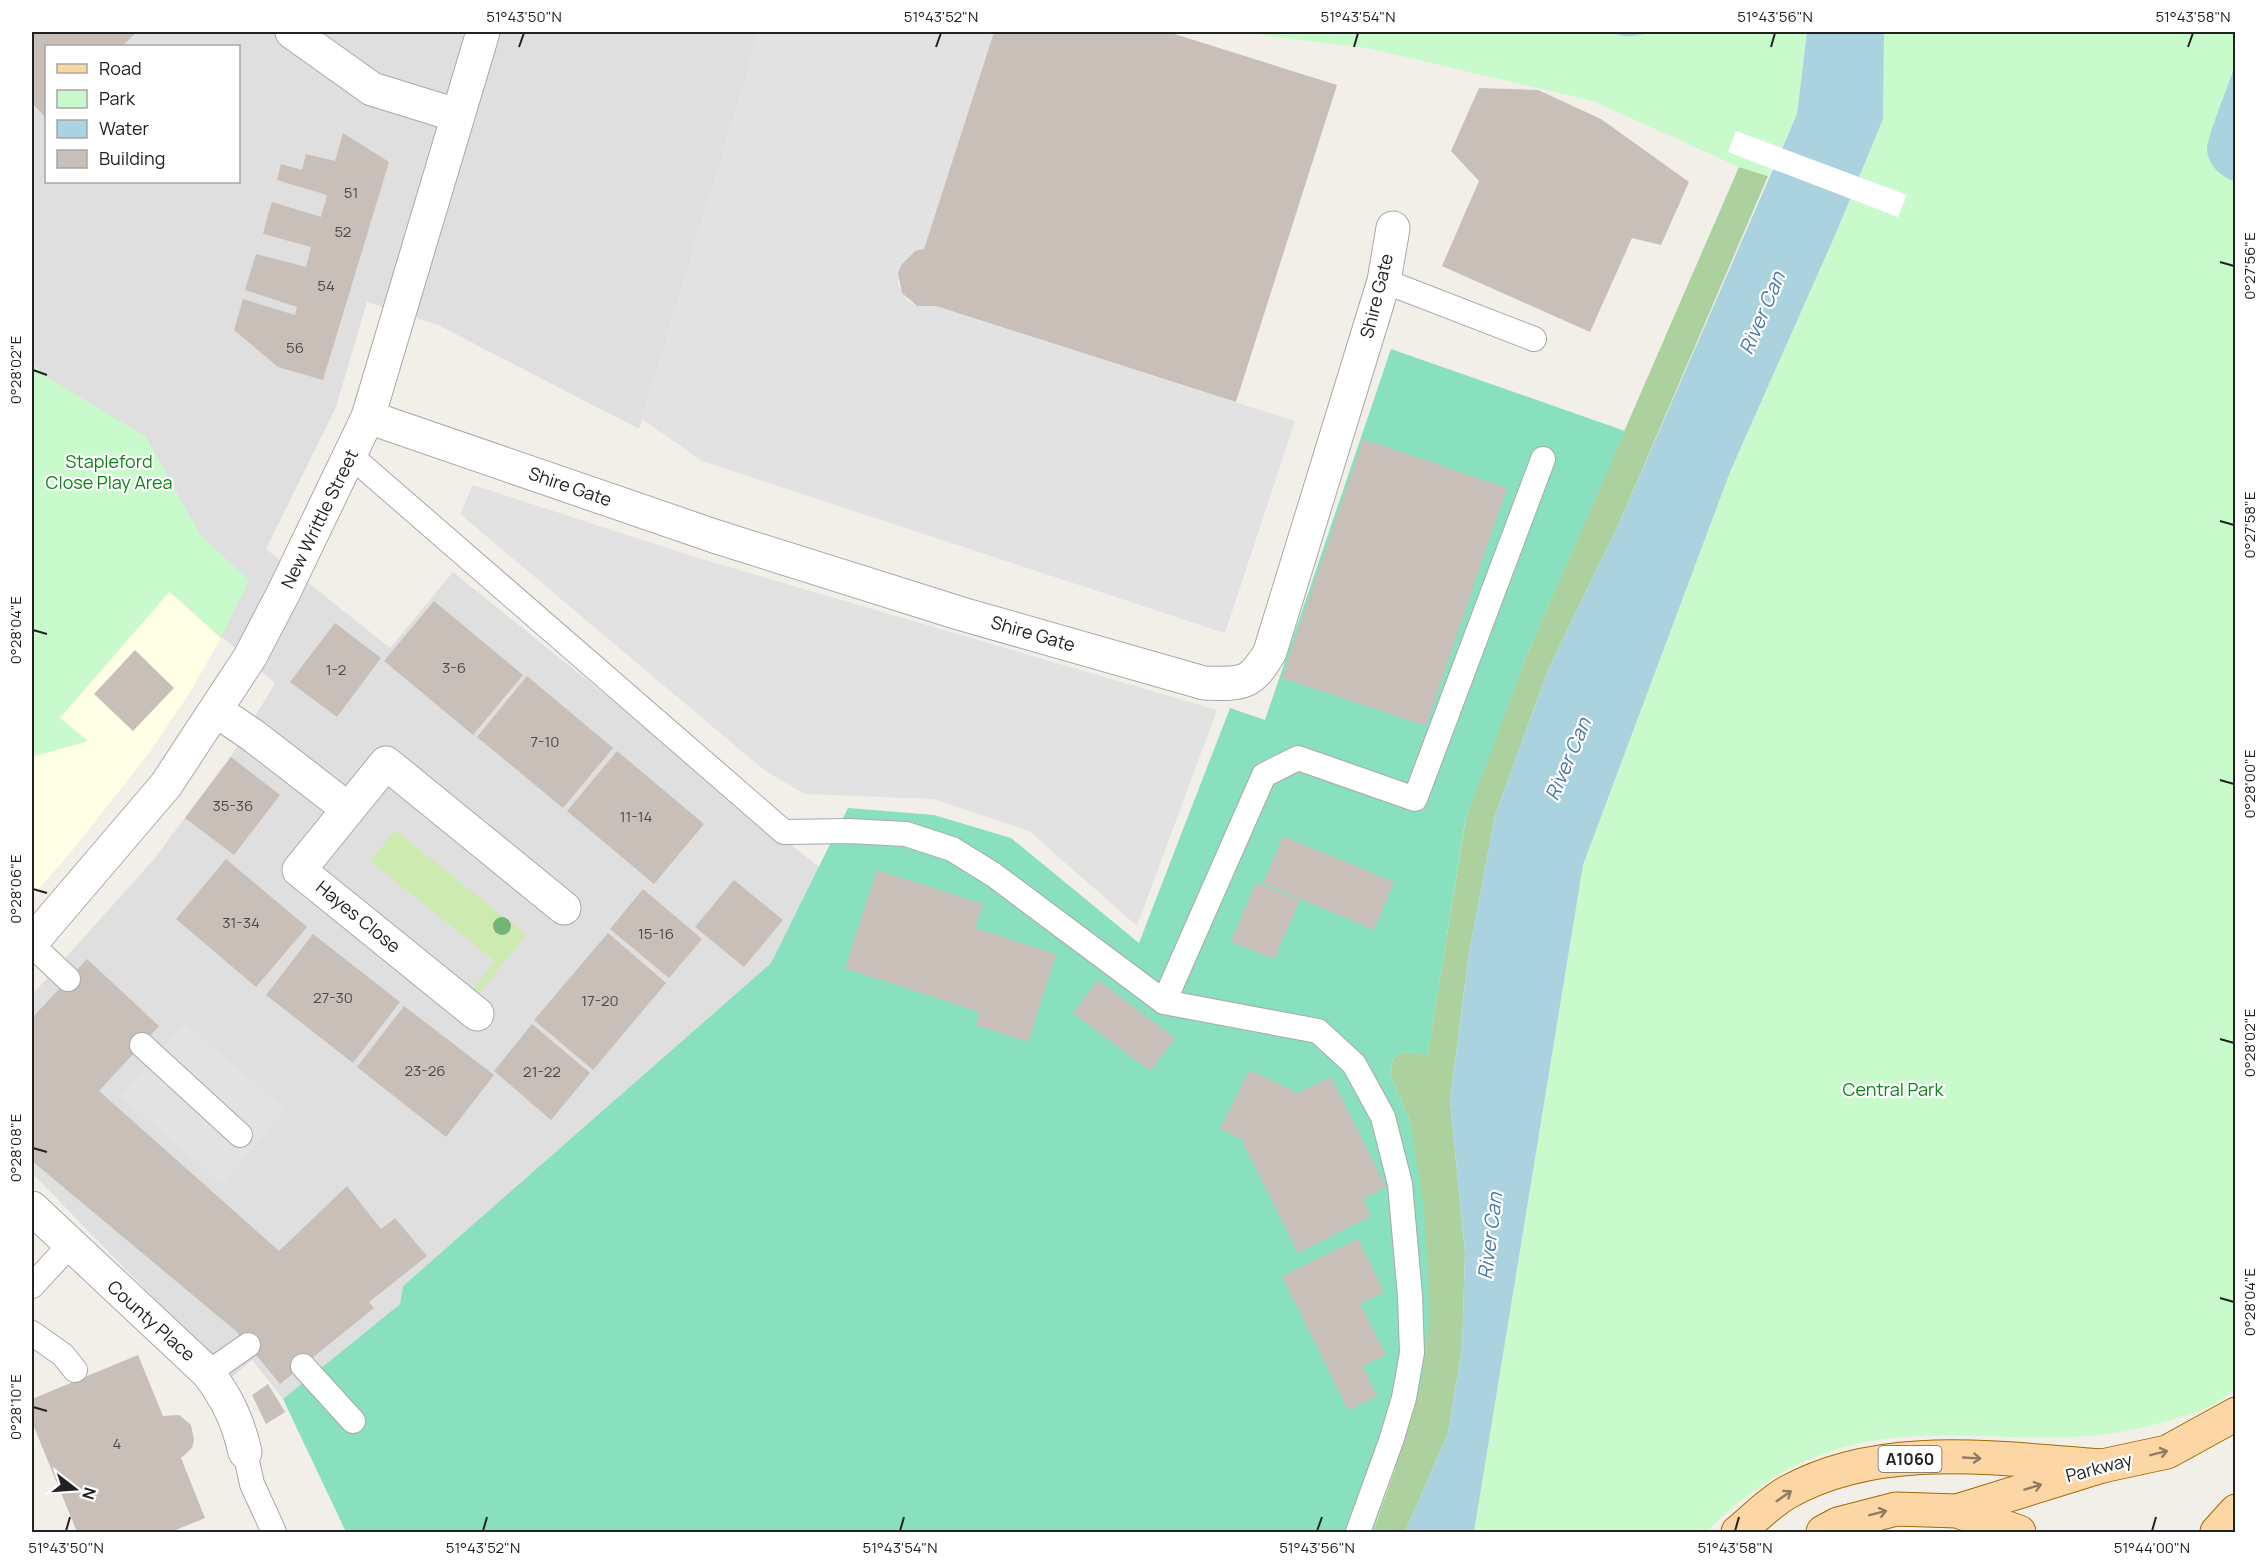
<svg xmlns="http://www.w3.org/2000/svg" width="2267" height="1564" font-family="Manrope,sans-serif">
	<style>
		.residential { fill: #e0dfdf; fill-rule: evenodd }
		.education { fill: #ffffe5 }
		.grass { fill: #cdebb0 }
		.forest { fill: #add19e }
		.park { fill: #c8facc }
		.pitch { fill: #88e0be }
		.parking { fill: #e2e2e2 }
		.water { fill: #aad3df }
		.pier { fill: #fff }
		.building { fill: #c7bfb8 }
		.lines { fill: none; stroke-linecap: round; stroke-linejoin: round }
		.service-casing { stroke: #a9a9a9; stroke-width: 26 }
		.minor-casing { stroke: #a9a9a9; stroke-width: 35 }
		.primary-casing { stroke: #a06b00; stroke-width: 35 }
		.service { stroke: #fff; stroke-width: 24 }
		.minor { stroke: #fff; stroke-width: 33 }
		.primary { stroke: #fcd6a4; stroke-width: 33 }
		.tree { fill: #74b475 }
		.oneway { stroke: #8f7c63 }
		.ticks { fill: none; stroke: #222; stroke-width: 2 }
		.labels { text-anchor: middle; stroke-width: 4.5; stroke-linejoin: round; paint-order: stroke }
		.number-label { font-size: 15px; fill: #4b4948 }
		.shield { fill: #fff; stroke: #646464; stroke-width: 1.5 }
		.shield-label { font-size: 16px; font-weight: bold; fill: #222 }
		.street-label { font-size: 18px; fill: #222; stroke: #fff }
		.park-label { font-size: 18px; fill: #0c8416; stroke: #fff }
		.water-label { font-size: 20px; font-style: italic; fill: #4a7aab; stroke: #fff }
		.neatline { fill: none; stroke: #222; stroke-width: 2 }
		.ticks-label { font-size: 15px; text-anchor: middle; fill: #222 }
	</style>
	<rect width="100%" height="100%" fill="#f2efe9"/>
	<!-- residential -->
	<path class="residential" d="M 32,32 L 760,32 L 639,429 L 438,325 L 367,302 L 336,407 L 266,549 L 390,648 L 453,572 L 819,867 L 771,963 L 403,1286 L 400,1304 L 283,1399 L 252,1360 L 231,1378 L 32,1173 L 32,995 L 155,858 L 235,750 L 275,683 L 32,471 ZM 46,46 L 238,46 L 238,182 L 46,182 Z"/>
	<!-- education -->
	<polygon class="education" points="32,471 221,638 189,694 146,757 75,847 32,897"/>
	<!-- grass -->
	<polygon class="grass" points="395,830 526,935 479,994 472,990 495,961 370,861"/>
	<!-- forest -->
	<polygon class="forest" points="1739,167 1768,176 1621,519 1548,670 1495,816 1469,953 1450,1100 1465,1253 1462,1348 1448,1433 1405,1532 1373,1532 1396,1466 1410,1121 1390,1075 1393,1058 1405,1052 1428,1054 1465,823 1472,800 1526,657"/>
	<!-- park -->
	<g class="park">
		<polygon points="1250,32 1807,32 1797,114 1768,176 1739,167 1593,101 1367,48 1266,36"/>
		<path d="M 1884,32 L 2235,32 L 2235,1389 C 2211,1410 2197,1412 2167,1421 C 2070,1452 1980,1427 1883,1439 C 1814,1448 1754,1482 1707,1532 L 1474,1532 L 1583,865 L 1730,472 L 1836,233 L 1883,119 Z"/>
		<polygon points="32,362 45,376 146,437 201,536 249,580 221,638 170,591 60,718 88,741 32,757"/>
	</g>
	<!-- pitch -->
	<polygon class="pitch" points="1391,349 1625,431 1526,657 1465,822 1428,1055 1405,1052 1393,1058 1390,1075 1410,1121 1424,1208 1430,1313 1421,1387 1373,1532 346,1532 283,1399 400,1304 403,1286 771,963 848,808 934,815 1011,838 1139,943 1230,708 1265,720"/>
	<!-- parking -->
	<g class="parking">
		<polygon points="760,32 994,32 924,249 914,251 901,265 898,284 908,301 917,306 936,306 1295,421 1225,633 702,461 642,419"/>
		<polygon points="473,485 698,558 1217,710 1137,926 1029,831 933,799 805,794 764,770 460,514"/>
		<polygon points="185,1023 285,1110 222,1184 121,1096"/>
	</g>
	<!-- water -->
	<g class="water">
		<path d="M 1611,32 L 1650,32 C 1635,37 1625,38 1611,32 Z"/>
		<polygon points="1807,32 1884,32 1883,119 1836,233 1730,472 1583,865 1474,1532 1405,1532 1448,1433 1462,1348 1465,1253 1450,1100 1469,953 1495,816 1548,670 1621,519 1797,114"/>
		<path d="M 2235,65 L 2236,182 L 2235,182 C 2221,176 2208,166 2207,149 C 2207,137 2230,82 2235,65 Z"/>
	</g>
	<!-- pier -->
	<polygon class="pier" points="1736,131 1907,195 1898,217 1728,152"/>
	<!-- building -->
	<g class="building">
		<polygon points="32,32 137,32 122,46 46,46 46,118 32,103"/>
		<polygon points="994,32 1168,32 1337,85 1236,402 936,306 917,306 902,293 898,274 901,265 915,251 924,249"/>
		<polygon points="1479,88 1538,90 1601,119 1689,182 1661,245 1632,238 1590,332 1442,266 1479,181 1451,151"/>
		<polygon points="343,133 389,162 323,380 278,367 234,330 243,299 295,315 297,307 245,290 256,254 306,267 311,247 263,234 267,218 272,202 321,217 327,195 277,180 281,164 302,170 306,154 335,161"/>
		<polygon points="1363,439 1507,488 1426,726 1282,678"/>
		<polygon points="434,601 523,675 473,735 384,661"/>
		<polygon points="335,623 381,658 337,717 290,682"/>
		<polygon points="135,650 174,688 133,731 94,694"/>
		<polygon points="527,676 613,748 563,808 477,737"/>
		<polygon points="617,751 704,824 654,884 567,811"/>
		<polygon points="231,757 280,795 234,855 185,818"/>
		<polygon points="1283,836 1394,882 1374,930 1263,883"/>
		<polygon points="226,859 307,927 256,987 176,919"/>
		<polygon points="877,870 983,904 975,928 1056,954 1028,1042 976,1025 979,1012 845,968"/>
		<polygon points="734,880 783,920 744,967 695,927"/>
		<polygon points="1256,882 1300,900 1274,959 1231,941"/>
		<polygon points="643,889 702,939 669,978 610,929"/>
		<polygon points="608,933 666,983 593,1070 534,1020"/>
		<polygon points="313,934 400,1002 353,1063 266,995"/>
		<polygon points="87,959 159,1026 99,1091 279,1251 347,1186 381,1229 395,1218 427,1256 369,1302 374,1308 280,1384 237,1332 32,1161 32,1018"/>
		<polygon points="1098,980 1175,1038 1150,1071 1073,1013"/>
		<polygon points="404,1006 494,1075 446,1137 357,1067"/>
		<polygon points="532,1024 590,1073 551,1120 494,1071"/>
		<polygon points="1249,1070 1298,1093 1331,1077 1386,1187 1363,1199 1371,1216 1298,1253 1242,1141 1244,1140 1220,1129"/>
		<polygon points="1358,1239 1384,1292 1360,1304 1386,1355 1363,1366 1377,1396 1348,1410 1282,1276"/>
		<polygon points="138,1355 163,1416 179,1415 191,1425 194,1440 192,1448 181,1458 205,1518 171,1532 77,1532 32,1422 32,1399"/>
		<polygon points="268,1384 285,1412 266,1424 252,1395"/>
	</g>
	<g class="lines">
		<!-- service casing -->
		<g class="service-casing">
			<g id="service">
				<polyline points="1384,281 1534,339"/>
				<polyline points="351,456 784,832 849,831 906,834 952,849 994,875 1164,1002 1264,775 1298,758 1415,799 1543,459"/>
				<polyline points="32,945 68,979"/>
				<polyline points="1164,1002 1318,1031 1354,1064 1383,1117 1400,1184 1410,1296 1412,1353 1404,1398 1391,1441 1358,1532"/>
				<polyline points="142,1045 240,1135"/>
				<polyline points="32,1286 69,1246"/>
				<polyline points="32,1333 63,1355 75,1370"/>
				<polyline points="303,1366 353,1421"/>
				<polyline points="208,1373 248,1345"/>
				<polyline points="245,1452 252,1484 274,1532"/>
			</g>
		</g>
		<!-- minor casing -->
		<g class="minor-casing">
			<g id="minor">
				<polyline points="292,32 372,89 456,115"/>
				<path d="M 368,417 L 714,536 L 962,614 L 1204,683 C 1242,684 1250,686 1270,652 L 1384,281 L 1393,228"/>
				<polyline points="217,711 255,737 348,809"/>
				<polyline points="32,942 166,785 250,657 283,594 368,417 483,32"/>
				<polyline points="477,1014 299,870 386,763 564,908"/>
				<path d="M 32,1208 L 208,1373 C 227,1398 238,1421 245,1452"/>
			</g>
		</g>
		<!-- primary casing -->
		<g class="primary-casing">
			<g id="primary">
				<polyline points="1957,1511 2102,1466 2167,1452 2236,1414"/>
				<path d="M 1738,1532 C 1754,1519 1770,1502 1788,1492 C 1882,1440 2000,1459 2102,1466"/>
				<polyline points="1823,1532 1838,1524 1896,1509 1957,1511 2019,1532"/>
				<polyline points="2217,1532 2236,1511"/>
			</g>
		</g>
		<!-- service -->
		<use href="#service" class="service"/>
		<!-- minor -->
		<use href="#minor" class="minor"/>
		<!-- primary -->
		<use href="#primary" class="primary"/>
	</g>
	<!-- trees -->
	<circle class="tree" cx="502" cy="926" r="9"/>
	<!-- one-way arrows -->
	<defs><path id="oneway-shaft" d="M-6 0H5M1.5-3L5.5 0L1.5 3" fill="none" stroke-width="1.6" stroke-linecap="round" stroke-linejoin="round" transform="scale(1.5)"/></defs>
	<g class="oneway">
		<use href="#oneway-shaft" transform="translate(2159 1453) rotate(-14)"/>
		<use href="#oneway-shaft" transform="translate(1972 1458) rotate(3)"/>
		<use href="#oneway-shaft" transform="translate(2033 1487) rotate(-17)"/>
		<use href="#oneway-shaft" transform="translate(1784 1496) rotate(-35)"/>
		<use href="#oneway-shaft" transform="translate(1878 1513) rotate(-14)"/>
	</g>
	<!-- ticks -->
	<path class="ticks" d="M 519,47 L 524,33M 936,47 L 941,33M 1354,47 L 1358,33M 1771,47 L 1775,33M 2188,47 L 2193,33M 2220,262 L 2234,266M 33,370 L 47,375M 2220,521 L 2234,525M 33,630 L 47,634M 2220,780 L 2234,784M 33,889 L 47,893M 2220,1039 L 2234,1043M 33,1148 L 47,1152M 2220,1298 L 2234,1302M 33,1407 L 47,1411M 66,1531 L 70,1517M 483,1531 L 487,1517M 900,1531 L 904,1517M 1317,1531 L 1322,1517M 1735,1531 L 1739,1517M 2152,1531 L 2156,1517"/>
	<g class="labels">
		<!-- number labels -->
		<g class="number-label">
			<text x="351" y="198">51</text>
			<text x="343" y="237">52</text>
			<text x="326" y="291">54</text>
			<text x="295" y="353">56</text>
			<text x="454" y="673">3-6</text>
			<text x="336" y="675">1-2</text>
			<text x="545" y="747">7-10</text>
			<text x="233" y="811">35-36</text>
			<text x="636" y="822">11-14</text>
			<text x="241" y="928">31-34</text>
			<text x="656" y="939">15-16</text>
			<text x="333" y="1003">27-30</text>
			<text x="600" y="1006">17-20</text>
			<text x="425" y="1076">23-26</text>
			<text x="542" y="1077">21-22</text>
			<text x="117" y="1449">4</text>
		</g>
		<!-- shield labels -->
		<rect class="shield" x="1878.5" y="1446" width="63" height="26" rx="4.5"/>
		<g class="shield-label">
			<text x="1910" y="1465">A1060</text>
		</g>
		<!-- street labels -->
		<g class="street-label">
			<text transform="translate(1377 296) rotate(-76)" y="6">Shire Gate</text>
			<text transform="translate(570 487) rotate(19)" y="6">Shire Gate</text>
			<text transform="translate(320 519) rotate(-64)" y="6">New Writtle Street</text>
			<text transform="translate(1033 634) rotate(16)" y="6">Shire Gate</text>
			<text transform="translate(358 917) rotate(39)" y="6">Hayes Close</text>
			<text transform="translate(151 1321) rotate(42)" y="6">County Place</text>
			<text transform="translate(2099 1468) rotate(-15)" y="6">Parkway</text>
		</g>
		<!-- park labels -->
		<g class="park-label">
			<text x="109" y="468">Stapleford<tspan x="109" dy="21">Close Play Area</tspan></text>
			<text x="1893" y="1096">Central Park</text>
		</g>
		<!-- water labels -->
		<g class="water-label">
			<text transform="translate(1762 313) rotate(-67)" y="7">River Can</text>
			<text transform="translate(1568 759) rotate(-67)" y="7">River Can</text>
			<text transform="translate(1490 1236) rotate(-83)" y="7">River Can</text>
		</g>
	</g>
	<!-- border -->
	<rect width="2267" height="1564" fill="none" stroke="#ffffff" stroke-width="66"/>
	<!-- legend -->
	<rect x="45" y="45" width="195" height="138" fill="#ffffff" stroke="#a7a7a7" stroke-width="1.5"/>
	<rect x="57" y="64" width="30" height="9" fill="#fcd6a4" stroke="#a7a7a7" stroke-width="1.5"/>
	<text x="99" y="75" font-size="18" fill="#222222">Road</text>
	<rect x="57" y="90" width="30" height="18" fill="#c8facc" stroke="#a7a7a7" stroke-width="1.5"/>
	<text x="99" y="105" font-size="18" fill="#222222">Park</text>
	<rect x="57" y="120" width="30" height="18" fill="#aad3df" stroke="#a7a7a7" stroke-width="1.5"/>
	<text x="99" y="135" font-size="18" fill="#222222">Water</text>
	<rect x="57" y="150" width="30" height="18" fill="#c7bfb8" stroke="#a7a7a7" stroke-width="1.5"/>
	<text x="99" y="165" font-size="18" fill="#222222">Building</text>
	<!-- north arrow -->
	<g transform="translate(75 1489) rotate(107)" stroke="#ffffff" stroke-width="4.5" paint-order="stroke">
	<path d="M0-4.5L10 22L0 15L-10 22Z" fill="#222222"/>
	<text y="-9" font-size="16" font-weight="bold" text-anchor="middle" fill="#222222">N</text>
	</g>
	<rect x="33" y="33" width="2201" height="1498" class="neatline"/>
	<g class="ticks-label">
		<text x="524" y="22">51°43'50"N</text>
		<text x="941" y="22">51°43'52"N</text>
		<text x="1358" y="22">51°43'54"N</text>
		<text x="1775" y="22">51°43'56"N</text>
		<text x="2193" y="22">51°43'58"N</text>
		<text transform="translate(2250 266) rotate(-90)" y="5">0°27'56"E</text>
		<text transform="translate(16 370) rotate(-90)" y="5">0°28'02"E</text>
		<text transform="translate(2250 525) rotate(-90)" y="5">0°27'58"E</text>
		<text transform="translate(16 630) rotate(-90)" y="5">0°28'04"E</text>
		<text transform="translate(2250 784) rotate(-90)" y="5">0°28'00"E</text>
		<text transform="translate(16 889) rotate(-90)" y="5">0°28'06"E</text>
		<text transform="translate(2250 1043) rotate(-90)" y="5">0°28'02"E</text>
		<text transform="translate(16 1148) rotate(-90)" y="5">0°28'08"E</text>
		<text transform="translate(2250 1302) rotate(-90)" y="5">0°28'04"E</text>
		<text transform="translate(16 1407) rotate(-90)" y="5">0°28'10"E</text>
		<text x="66" y="1553">51°43'50"N</text>
		<text x="483" y="1553">51°43'52"N</text>
		<text x="900" y="1553">51°43'54"N</text>
		<text x="1317" y="1553">51°43'56"N</text>
		<text x="1735" y="1553">51°43'58"N</text>
		<text x="2152" y="1553">51°44'00"N</text>
	</g>
</svg>
